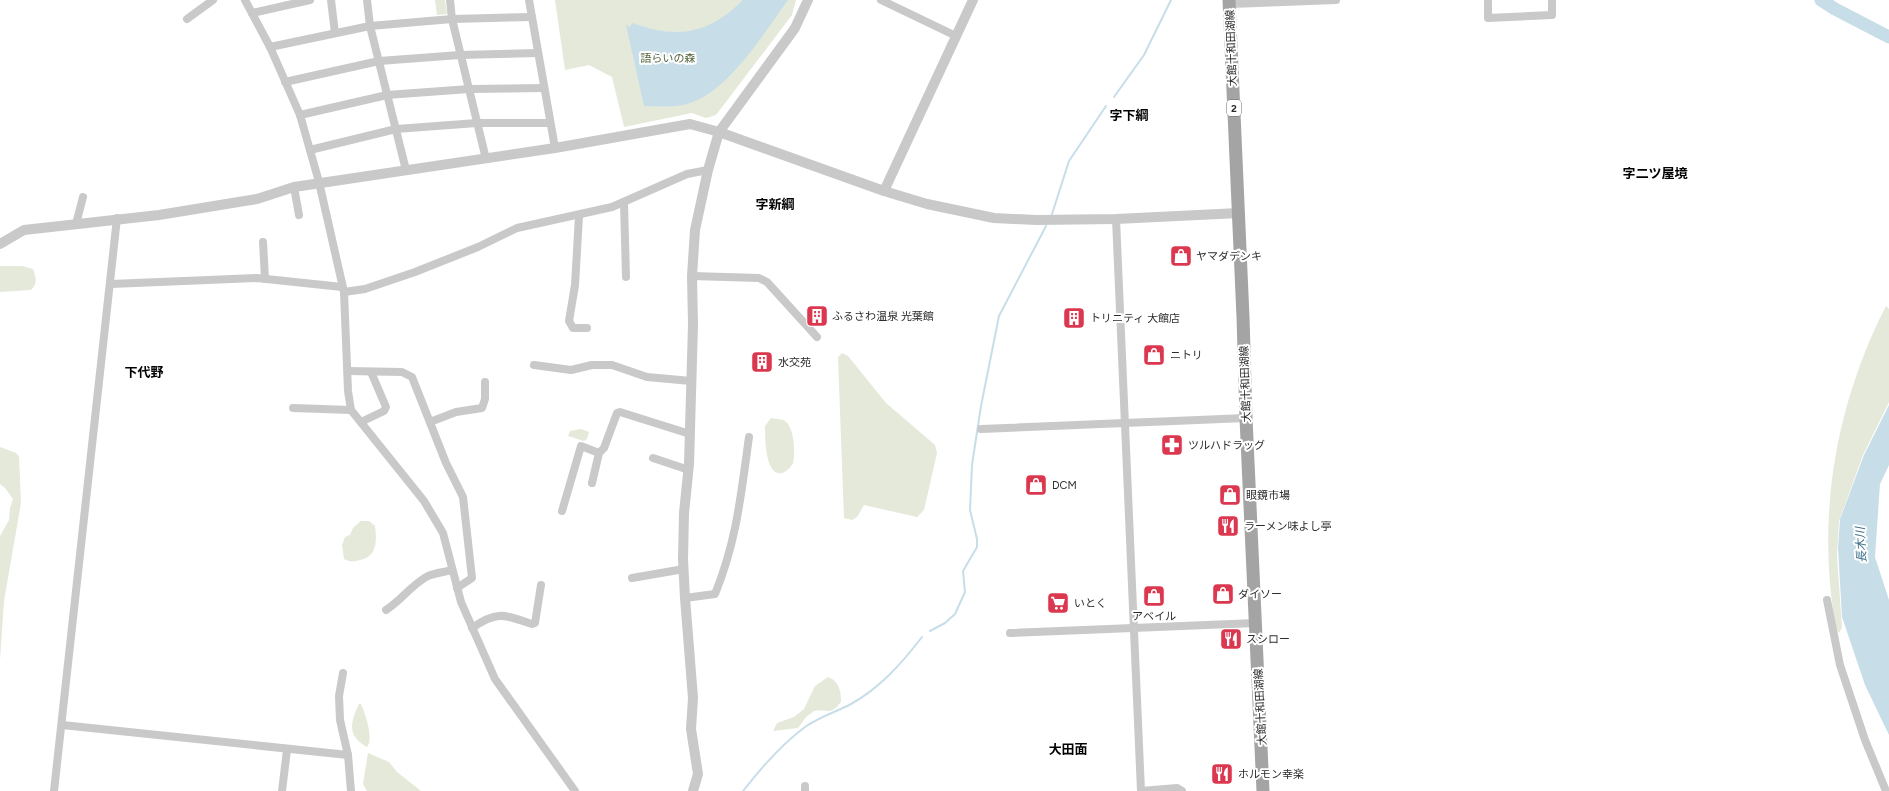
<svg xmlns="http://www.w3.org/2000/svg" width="1889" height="791" font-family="Figtree,'Noto Sans JP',sans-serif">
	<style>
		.green { fill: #e4e9da }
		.water { fill: #c7dee9 }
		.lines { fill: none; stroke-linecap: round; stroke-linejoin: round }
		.stream { stroke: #c7dee9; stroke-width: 2 }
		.river { stroke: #c7dee9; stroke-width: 13 }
		.minor { stroke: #c9c9c9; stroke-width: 8 }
		.tertiary { stroke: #c9c9c9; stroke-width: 10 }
		.primary { stroke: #a4a4a4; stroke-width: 13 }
		.labels { text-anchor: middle; stroke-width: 4; stroke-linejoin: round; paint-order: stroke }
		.shield { fill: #fff; stroke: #6b6b6b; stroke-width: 1 }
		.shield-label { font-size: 10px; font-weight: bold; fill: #2c2c2c }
		.street-label { font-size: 11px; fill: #2c2c2c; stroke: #fff }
		.park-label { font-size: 11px; fill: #53653d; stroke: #fff }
		.poi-label { font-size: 11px; fill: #2c2c2c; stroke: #fff; text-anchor: start }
		.water-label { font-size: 12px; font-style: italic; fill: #3f7289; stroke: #fff }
		.quarter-label { font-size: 13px; font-weight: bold; fill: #000; stroke: #fff }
	</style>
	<rect width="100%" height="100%" fill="#fff"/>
	<!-- green -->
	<g class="green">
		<polygon points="435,0 445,0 447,14 437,15"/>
		<polygon points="555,0 796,0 792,15 716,115 706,118 692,113 624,127 612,77 589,65 565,70"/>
		<path d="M 0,266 L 22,266 L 33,269 C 36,278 38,283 31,290 L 0,292 Z"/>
		<path d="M 1886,306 L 1889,309 L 1889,402 L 1863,455 L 1839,521 L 1837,556 L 1842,628 L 1839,633 L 1836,629 C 1816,518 1835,406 1886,306 Z"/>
		<polygon points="842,353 848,356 886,403 935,445 937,453 924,510 917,517 864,505 857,517 852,520 844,518 838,357"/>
		<path d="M 771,418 C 775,419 780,419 783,420 C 794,424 796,453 793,463 C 791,467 786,472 782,473 C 765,477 765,437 765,426 Z"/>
		<polygon points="581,429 589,432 587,439 584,441 568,436 570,431"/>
		<polygon points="0,447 16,453 19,456 21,503 4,601 0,660 0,536 9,520 10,508 13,499 5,488 0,484"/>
		<path d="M 361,521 L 369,521 L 375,526 C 377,541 377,557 360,560 C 354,562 349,562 344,559 L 342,545 L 345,537 L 350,535 L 353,528 Z"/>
		<path d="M 828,677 C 839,681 841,691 841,702 C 830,716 828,709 814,711 L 806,717 L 798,728 L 773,731 L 777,723 L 794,717 L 804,709 L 815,686 Z"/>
		<path d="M 359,704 L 361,704 C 365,713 374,739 367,747 C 347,736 350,723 359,704 Z"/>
		<polygon points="368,753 389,762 397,772 421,791 367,791 363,784"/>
	</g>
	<!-- water -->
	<g class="water">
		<path d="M 743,0 L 788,0 C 764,33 728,93 687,104 C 673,108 658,106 644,106 L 626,25 L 630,27 L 632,23 C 678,39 707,35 743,0 Z"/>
		<polygon points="1889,405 1889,465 1880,484 1875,557 1889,600 1889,735 1865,685 1842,617 1838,548 1840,519 1864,455"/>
	</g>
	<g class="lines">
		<!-- stream -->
		<g class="stream">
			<polyline points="1114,97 1144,55 1171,0"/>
			<polyline points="1052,214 1069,161 1106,106"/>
			<polyline points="930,631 945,623 955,614 965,592 963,571 977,547 977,539 970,510 972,465 981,406 999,316 1046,226"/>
			<path d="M 743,791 C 761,768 782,744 805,727 C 819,717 836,712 851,704 C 880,688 902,663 922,637"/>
		</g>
		<!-- river -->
		<polyline class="river" points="1821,0 1835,9 1889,37"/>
		<!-- minor -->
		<g class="minor">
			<polyline points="245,0 270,47 300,115 319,182 344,292 348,391 351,410 424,501 443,533 461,602 495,679 575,791"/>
			<polyline points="331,0 335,33"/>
			<polyline points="367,0 370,26 406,170"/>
			<polyline points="450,0 452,19 486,159"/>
			<polyline points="529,0 555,148"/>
			<polyline points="881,0 956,36"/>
			<polyline points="1488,0 1488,18 1552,15 1552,0"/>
			<polyline points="1230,4 1336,0"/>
			<polyline points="252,13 310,0"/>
			<polyline points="187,19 213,0"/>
			<polyline points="270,47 370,26 452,19 532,17"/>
			<polyline points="285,82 379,61 460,55 538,53"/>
			<polyline points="300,115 387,95 469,89 544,88"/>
			<polyline points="310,150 396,129 477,123 550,123"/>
			<polyline points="294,187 299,215"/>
			<polyline points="624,202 626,277"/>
			<polyline points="579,216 575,285 569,321 573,328 587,328"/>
			<polyline points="1116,219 1141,791"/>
			<polyline points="76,224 83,197"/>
			<polyline points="263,242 265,279"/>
			<polyline points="692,276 759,278 767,282 817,337"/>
			<polyline points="111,284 257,278 342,287"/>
			<polyline points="344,292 365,289 415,272 478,247 517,228 612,207 687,174 708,170"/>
			<polyline points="534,365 571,370 592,365 612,365 647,377 691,381"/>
			<polyline points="348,371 402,372 412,377 446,463 463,497 472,578 457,588"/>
			<polyline points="293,408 351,410"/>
			<polyline points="361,422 384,411 386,407 371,372"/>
			<polyline points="430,422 456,412 482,408 485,399 485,382"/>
			<polyline points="981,429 1246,418"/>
			<polyline points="599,453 604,448 617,413 620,412 690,434"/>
			<polyline points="653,458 689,470"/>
			<polyline points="562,511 581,446 599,453 592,483"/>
			<polyline points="632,578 684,569"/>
			<path d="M 685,598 L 715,594 C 737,540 741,494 749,437"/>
			<polyline points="1827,600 1840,665 1865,740 1886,791"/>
			<path d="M 386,610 C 402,600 412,584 428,576 C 435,573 445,572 452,570"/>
			<path d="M 472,628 C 497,610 505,615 532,624 L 535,623 L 541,585"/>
			<polyline points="1010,633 1256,623"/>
			<polyline points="343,673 339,696 340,720 348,755 351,791"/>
			<polyline points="62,725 348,755"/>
			<polyline points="54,791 117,218"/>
			<polyline points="282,791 287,750"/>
			<polyline points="805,791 805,786"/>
			<polyline points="1141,791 1177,788 1182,791"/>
		</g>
		<!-- tertiary -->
		<g class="tertiary">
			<polyline points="884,191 973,0"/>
			<polyline points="0,244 24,230 159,215 257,199 294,187 555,148 690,124 719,132 884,191 927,204 994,218 1036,220 1116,219 1239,213"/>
			<polyline points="693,791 698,774 691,729 693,698 685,598 683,559 684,513 689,464 693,324 692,276 695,230 708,170 719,132 795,28 808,0"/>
		</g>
		<!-- primary -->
		<polyline class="primary" points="1229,0 1243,317 1246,418 1263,791"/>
	</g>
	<!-- icons -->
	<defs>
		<g id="shop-square" transform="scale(1.15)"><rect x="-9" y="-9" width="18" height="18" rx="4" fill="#db374f" stroke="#fff"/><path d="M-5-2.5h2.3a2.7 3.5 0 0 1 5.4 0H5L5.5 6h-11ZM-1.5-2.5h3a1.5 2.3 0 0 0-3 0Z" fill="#fff"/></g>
		<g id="building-square" transform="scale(1.15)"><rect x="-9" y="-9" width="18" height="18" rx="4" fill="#db374f" stroke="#fff"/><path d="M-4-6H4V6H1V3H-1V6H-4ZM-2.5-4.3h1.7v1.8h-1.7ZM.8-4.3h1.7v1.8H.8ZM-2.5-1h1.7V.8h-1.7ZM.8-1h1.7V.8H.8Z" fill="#fff"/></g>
		<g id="pharmacy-square" transform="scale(1.15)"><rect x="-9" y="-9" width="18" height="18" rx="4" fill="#db374f" stroke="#fff"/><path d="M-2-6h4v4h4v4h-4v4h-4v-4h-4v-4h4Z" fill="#fff"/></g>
		<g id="restaurant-square" transform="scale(1.15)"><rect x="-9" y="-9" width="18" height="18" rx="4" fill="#db374f" stroke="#fff"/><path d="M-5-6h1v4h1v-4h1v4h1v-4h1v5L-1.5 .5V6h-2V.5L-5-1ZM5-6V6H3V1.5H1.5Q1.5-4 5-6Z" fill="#fff"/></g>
		<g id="supermarket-square" transform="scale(1.15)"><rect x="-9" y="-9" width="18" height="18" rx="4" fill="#db374f" stroke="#fff"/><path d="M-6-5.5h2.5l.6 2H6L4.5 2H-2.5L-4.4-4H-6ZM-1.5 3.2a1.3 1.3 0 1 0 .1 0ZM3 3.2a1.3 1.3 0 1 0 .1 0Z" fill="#fff"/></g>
	</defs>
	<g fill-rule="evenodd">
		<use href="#shop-square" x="1181" y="256"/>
		<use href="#building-square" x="817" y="316"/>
		<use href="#building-square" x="1074" y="318"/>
		<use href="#shop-square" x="1154" y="355"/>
		<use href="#building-square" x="762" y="362"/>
		<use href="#pharmacy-square" x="1172" y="445"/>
		<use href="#shop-square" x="1036" y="485"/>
		<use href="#shop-square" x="1230" y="495"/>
		<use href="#restaurant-square" x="1228" y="526"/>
		<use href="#shop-square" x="1223" y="594"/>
		<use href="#shop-square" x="1154" y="596"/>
		<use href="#supermarket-square" x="1058" y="603"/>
		<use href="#restaurant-square" x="1231" y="639"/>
		<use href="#restaurant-square" x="1222" y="774"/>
	</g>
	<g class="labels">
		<!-- shield labels -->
		<rect class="shield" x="1227" y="100" width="14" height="16" rx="3"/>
		<g class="shield-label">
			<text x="1234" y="112">2</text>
		</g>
		<!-- street labels -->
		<g class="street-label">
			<text transform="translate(1231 48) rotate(-92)" y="4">大館十和田湖線</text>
			<text transform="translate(1245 384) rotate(-92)" y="4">大館十和田湖線</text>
			<text transform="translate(1260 707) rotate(-93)" y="4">大館十和田湖線</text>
		</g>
		<!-- park labels -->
		<g class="park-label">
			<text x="668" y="62">語らいの森</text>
		</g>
		<!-- poi labels -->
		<g class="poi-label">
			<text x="1196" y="260">ヤマダデンキ</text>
			<text x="832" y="320">ふるさわ温泉 光葉館</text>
			<text x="1090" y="322">トリニティ 大館店</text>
			<text x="1170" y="359">ニトリ</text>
			<text x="778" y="366">水交苑</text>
			<text x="1188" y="449">ツルハドラッグ</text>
			<text x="1052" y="489">DCM</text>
			<text x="1246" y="499">眼鏡市場</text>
			<text x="1244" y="530">ラーメン味よし亭</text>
			<text x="1238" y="598">ダイソー</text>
			<text x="1074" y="607">いとく</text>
			<text x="1154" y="620" text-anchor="middle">アベイル</text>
			<text x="1246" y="643">スシロー</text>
			<text x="1238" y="778">ホルモン幸楽</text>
		</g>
		<!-- water labels -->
		<g class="water-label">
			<text transform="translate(1861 545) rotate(-93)" y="4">長木川</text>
		</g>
		<!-- quarter labels -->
		<g class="quarter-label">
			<text x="1129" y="120">字下綱</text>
			<text x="1655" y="178">字二ツ屋境</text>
			<text x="775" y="209">字新綱</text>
			<text x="144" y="377">下代野</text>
			<text x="1068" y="754">大田面</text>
		</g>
	</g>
</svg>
